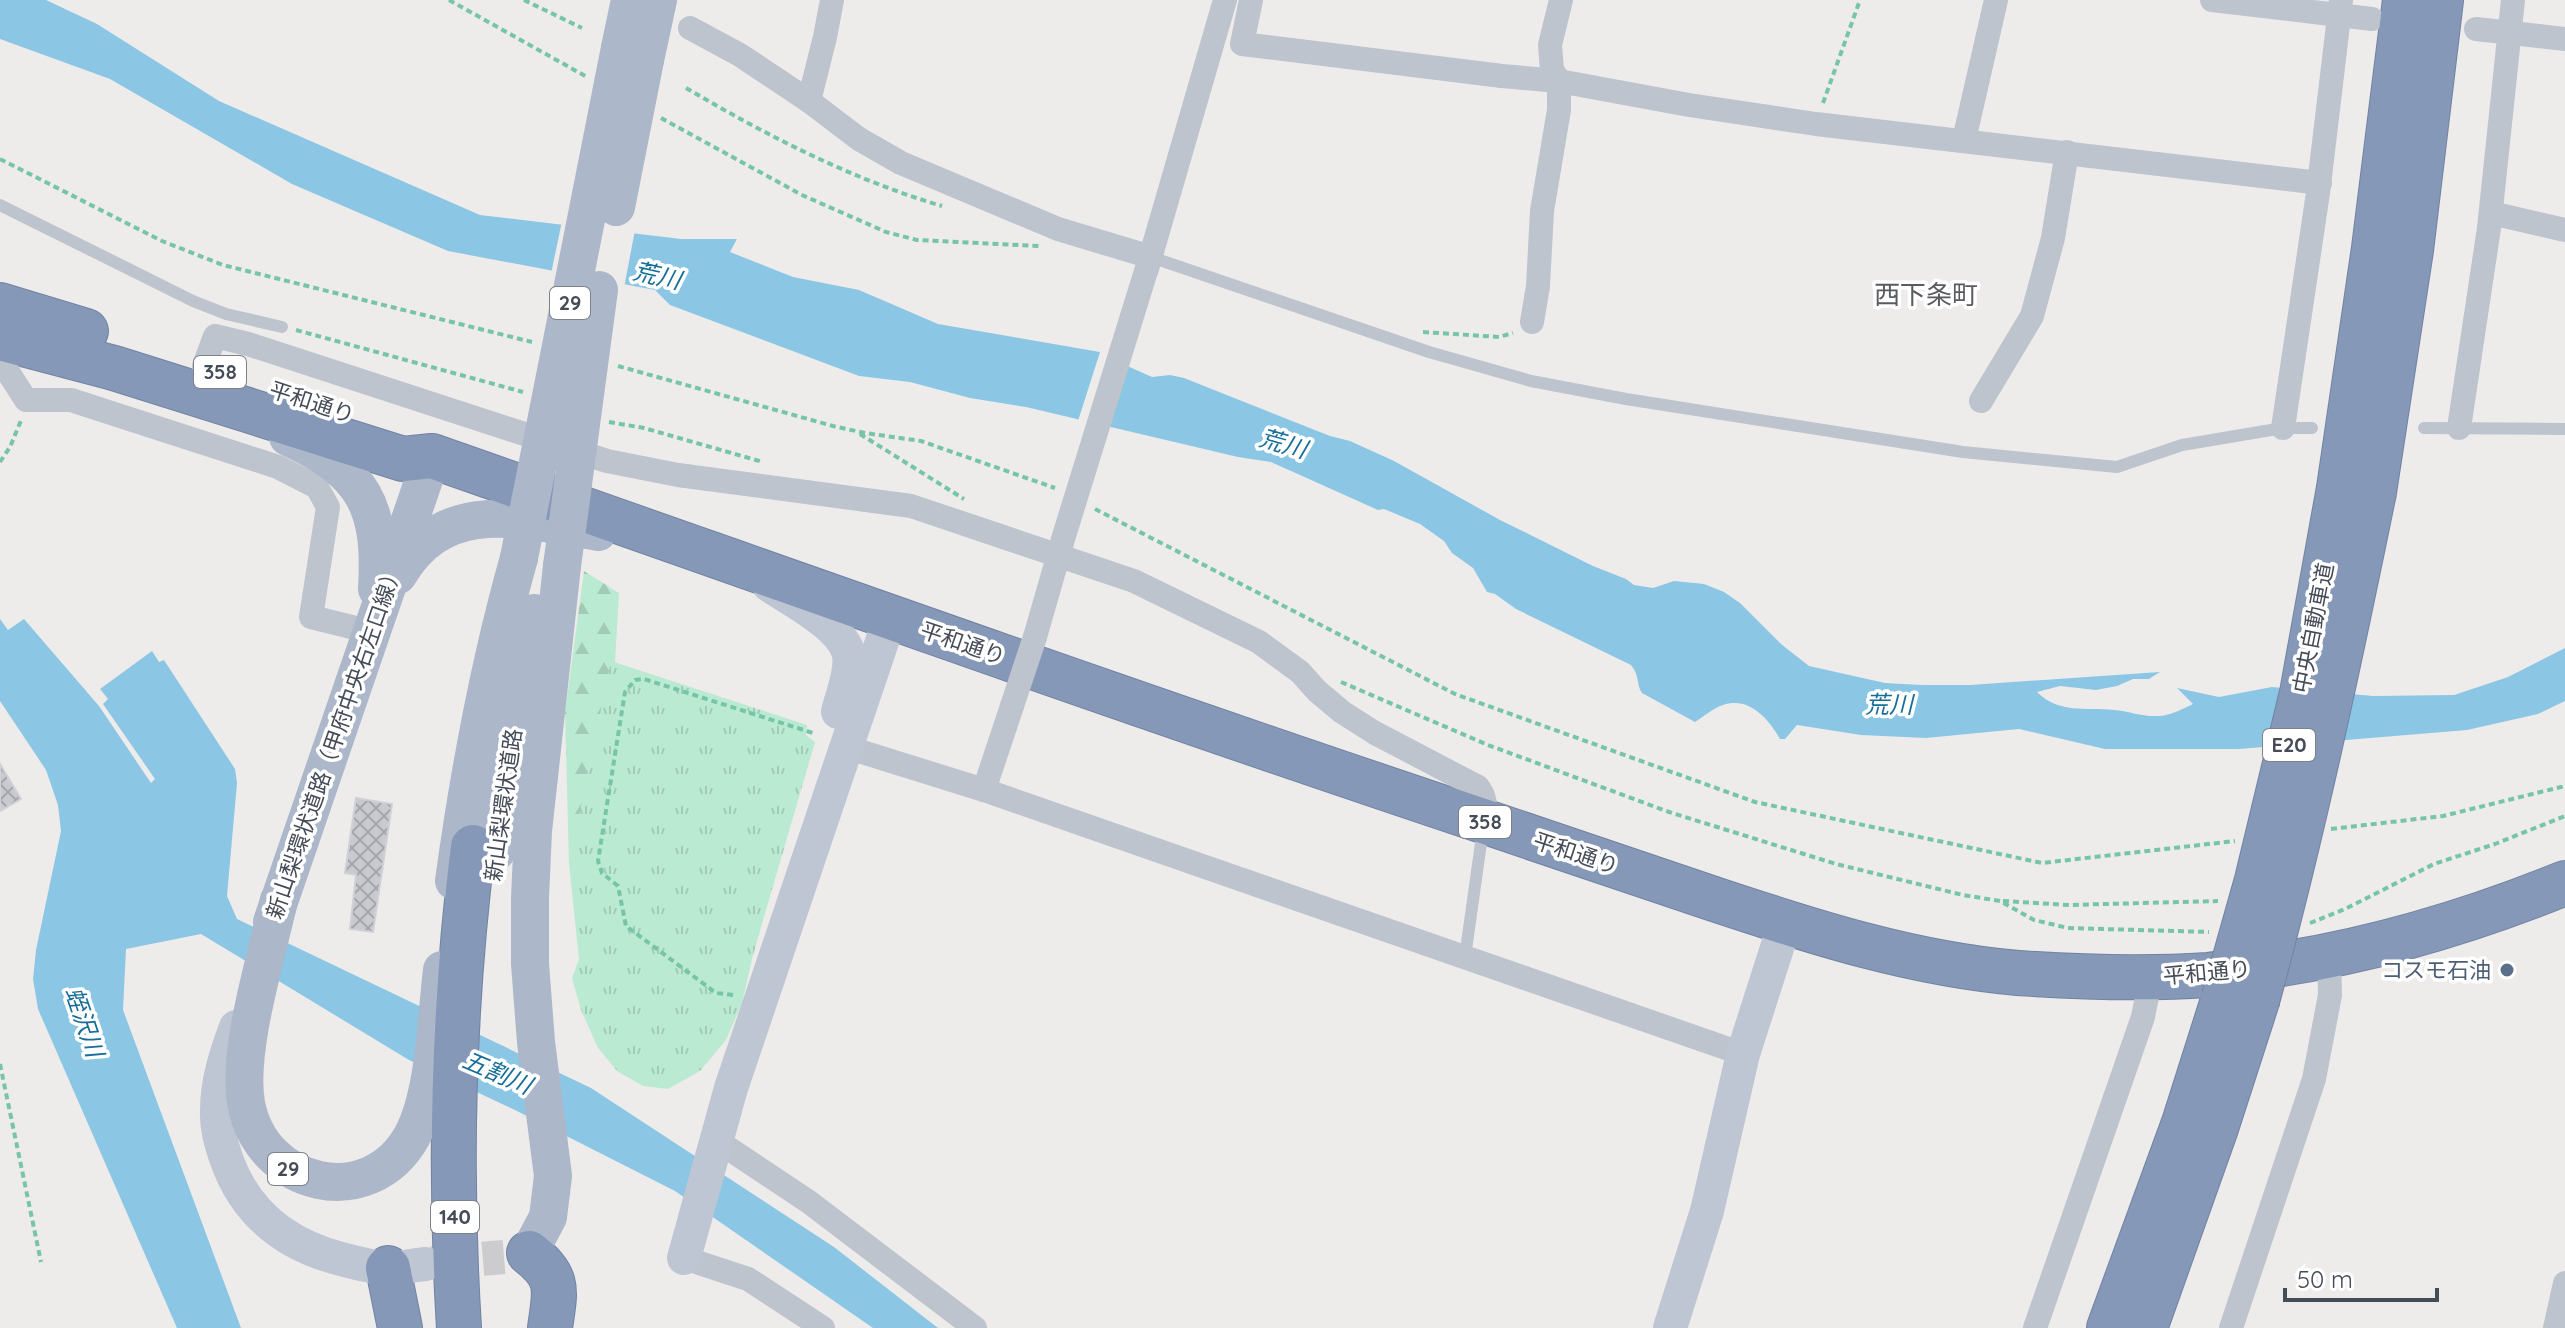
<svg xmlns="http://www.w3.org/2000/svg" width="2565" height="1328" font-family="Quicksand,'Noto Sans JP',sans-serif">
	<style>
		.forest { fill: url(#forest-firs) }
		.park { fill: url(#park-tufts) }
		.water { fill: #8bc7e4 }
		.pier { fill: #eeebeb }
		.building { fill: url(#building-cross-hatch); stroke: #cfd1d7; stroke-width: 2 }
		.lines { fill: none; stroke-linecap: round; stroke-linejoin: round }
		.secondary-tunnel { stroke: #cccbcd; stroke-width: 34; stroke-dasharray: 34 17; stroke-linecap: butt }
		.highway-casing { stroke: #7183a3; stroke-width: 46 }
		.path { stroke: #76c5a7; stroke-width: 4; stroke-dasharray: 6 4; stroke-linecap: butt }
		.lane { stroke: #bdc4cd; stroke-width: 12 }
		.street { stroke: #bdc4cd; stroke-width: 24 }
		.secondary { stroke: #bfc6d3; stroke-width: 34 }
		.primary { stroke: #acb7c9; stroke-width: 38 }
		.highway { stroke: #8698b7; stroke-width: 44 }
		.highway-bridge-casing { stroke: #7183a3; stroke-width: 46; stroke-linecap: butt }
		.street-bridge { stroke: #bdc4cd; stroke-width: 24 }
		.primary-bridge { stroke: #acb7c9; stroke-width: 38 }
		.highway-bridge { stroke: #8698b7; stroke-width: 44 }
		.service-dot { fill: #5c6f8a; stroke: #fff; stroke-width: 3 }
		.labels { text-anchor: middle; stroke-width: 7; stroke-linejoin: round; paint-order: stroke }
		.shield { fill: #fff; stroke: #7d8289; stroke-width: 2 }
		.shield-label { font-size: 20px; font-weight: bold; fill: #454c57 }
		.street-label { font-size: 22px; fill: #454c57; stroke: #fff }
		.service-label { font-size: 22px; fill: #4e5e75; stroke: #fff; text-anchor: end }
		.water-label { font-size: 24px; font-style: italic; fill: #166e99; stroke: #fff }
		.quarter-label { font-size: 26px; fill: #595b60; stroke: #fff }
	</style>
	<defs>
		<pattern id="forest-firs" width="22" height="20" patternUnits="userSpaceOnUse" patternTransform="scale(2)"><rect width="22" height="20" fill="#bbead3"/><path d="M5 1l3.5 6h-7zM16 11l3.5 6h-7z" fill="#a2cab7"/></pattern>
		<pattern id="park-tufts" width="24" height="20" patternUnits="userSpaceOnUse" patternTransform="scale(2)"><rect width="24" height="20" fill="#bbead3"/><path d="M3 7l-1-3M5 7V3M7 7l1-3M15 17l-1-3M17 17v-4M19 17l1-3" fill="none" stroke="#a2cab7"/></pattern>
		<pattern id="building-cross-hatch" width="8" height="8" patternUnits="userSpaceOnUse" patternTransform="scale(2)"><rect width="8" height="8" fill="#c8cad0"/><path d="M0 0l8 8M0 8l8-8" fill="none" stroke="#a4a6ac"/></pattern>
	</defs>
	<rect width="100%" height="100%" fill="#eeebeb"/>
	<!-- forest -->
	<polygon class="forest" points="584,571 619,593 615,663 569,864 565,713"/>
	<!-- park -->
	<polygon class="park" points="611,661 807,725 806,735 815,742 753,955 742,1003 726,1040 700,1071 668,1089 643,1086 617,1071 598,1048 581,1010 572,978 579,959 569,864"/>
	<!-- water -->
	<g class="water">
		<path d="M 0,0 L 46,0 L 97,24 L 219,101 L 480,215 L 681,239 L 737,239 L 730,252 L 793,277 L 859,290 L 938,324 L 1123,356 L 1125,365 L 1152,377 L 1170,375 L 1184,378 L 1330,436 L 1350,441 L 1394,461 L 1500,520 L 1593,566 L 1626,579 L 1634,585 L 1653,588 L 1674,581 L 1704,584 L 1724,592 L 1740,603 L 1781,644 L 1809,666 L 1885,683 L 1922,685 L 1970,685 L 2160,672 L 2149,679 L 2133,679 L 2117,686 L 2096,690 L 2060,686 L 2037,692 C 2059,714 2085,707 2114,710 C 2128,711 2143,717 2158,716 C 2170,716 2182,709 2193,704 L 2177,688 L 2219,697 L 2272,687 L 2373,696 L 2454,695 L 2508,677 L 2565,648 L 2565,701 L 2538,714 L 2467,730 L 2239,749 L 2105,749 L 2019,729 L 1926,738 L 1861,735 L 1797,725 L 1785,739 L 1780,739 C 1769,719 1749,696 1723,705 C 1714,708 1704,716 1695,722 L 1642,693 C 1636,684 1640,676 1631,665 L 1516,609 L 1495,594 L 1487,592 L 1473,568 L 1452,553 L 1444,541 L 1420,524 L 1384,509 L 1378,510 L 1271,462 L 1238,457 L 1026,407 L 970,398 L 910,382 L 859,376 L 670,305 L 655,290 L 448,251 L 292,184 L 110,79 L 0,39 Z"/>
		<polygon points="0,619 8,630 24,619 99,706 151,783 155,779 103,704 108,699 100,689 152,651 159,662 164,660 235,769 237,783 227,896 237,919 591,1088 834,1247 938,1328 873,1328 675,1191 515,1110 409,1060 201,934 126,949 123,1010 241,1328 177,1328 38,1009 33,979 36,950 61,831 58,805 46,770 0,701"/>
	</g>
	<!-- pier -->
	<g class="pier">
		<polygon points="562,221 635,230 624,288 551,274"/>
		<polygon points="1101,349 1124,352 1107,431 1077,424"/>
	</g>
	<!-- building -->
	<g class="building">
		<polygon points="0,764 21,799 0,811"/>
		<polygon points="356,798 392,804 373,932 350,929 356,875 345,873"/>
	</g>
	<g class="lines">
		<!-- secondary-tunnel -->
		<polyline class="secondary-tunnel" points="432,1263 504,1257"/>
		<!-- highway casing -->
		<g class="highway-casing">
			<g id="highway">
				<polyline points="0,305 86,331"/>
				<path d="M 0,338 L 114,368 L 403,459 L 432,456 C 781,578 1129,703 1480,820 C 1558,847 1636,873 1714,899 C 1813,932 1913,964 2018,973 C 2077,977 2149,979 2208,975 C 2230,973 2253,969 2275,965 C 2375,950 2471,921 2565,883"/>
				<polyline points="2339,488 2374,248 2405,0"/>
				<polyline points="2374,492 2411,250 2441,0"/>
				<path d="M 529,1253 C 561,1278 555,1291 550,1328"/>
				<polyline points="388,1268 400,1328"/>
				<path d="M 459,1328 C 449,1167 453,1007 473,847"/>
				<polyline points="2109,1328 2184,1123 2224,997"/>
				<polyline points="2145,1328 2216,1128 2257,1001"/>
			</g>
		</g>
		<!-- path -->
		<g class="path">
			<polyline points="449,0 587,77"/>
			<polyline points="524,0 582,28"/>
			<path d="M 686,88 C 768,136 851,179 942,206"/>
			<polyline points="1823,103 1860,0"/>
			<polyline points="661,118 802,195 886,232 917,240 1039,246"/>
			<polyline points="0,159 162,241 223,265 532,342"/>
			<polyline points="296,330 523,392"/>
			<polyline points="1423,332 1499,337 1513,333"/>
			<polyline points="618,366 833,426 865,433 921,441 1055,488"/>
			<polyline points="609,422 644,428 763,462"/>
			<polyline points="860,434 964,499"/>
			<polyline points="0,462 10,447 22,418"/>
			<polyline points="1095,509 1455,694 1755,802 2042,863 2235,841"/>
			<polyline points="1341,682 1488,745 1669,812 1836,864 1963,895 2000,901 2034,920 2068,928 2209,932"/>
			<polyline points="2331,829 2443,816 2565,786"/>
			<polyline points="2003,901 2069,905 2218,901"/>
			<polyline points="2310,923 2345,909 2434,864 2495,844 2565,816"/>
			<polyline points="733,995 716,993 626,926 618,886 602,873 598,861 625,692 635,680 644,679 813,733"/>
			<polyline points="0,1064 41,1262"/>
		</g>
		<!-- lane -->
		<g class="lane">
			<polyline points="0,205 193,301 226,314 282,327"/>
			<polyline points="1151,257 1429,352 1531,381 1626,399 1963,452 2117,467 2182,445 2283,428 2312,428"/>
			<polyline points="2424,428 2565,429"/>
			<polyline points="1465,957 1483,829"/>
		</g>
		<!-- street -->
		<g class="street">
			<polyline points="1251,0 1242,44 1502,76 1559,81 1689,105 1816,124 2320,183"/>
			<polyline points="2212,0 2372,19"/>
			<polyline points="690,28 740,55 809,101 859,139 901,163 1058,229 1151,257"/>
			<polyline points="2476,29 2565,39"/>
			<polyline points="809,101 825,37 832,0"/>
			<polyline points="1964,140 1996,0"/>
			<polyline points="2491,213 2565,230"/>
			<polyline points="1147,269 1225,0"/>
			<polyline points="1532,322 1538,286 1542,211 1559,110 1559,81 1552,70 1550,45 1561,0"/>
			<polyline points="0,352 6,369 26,400 71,400 278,467 317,487 328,507 311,617 372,632"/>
			<path d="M 204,366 L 215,336 L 248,344 L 607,461 L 678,475 L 911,506 L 1134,581 L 1259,642 L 1300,672 L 1317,691 L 1342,712 L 1375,733 L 1478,787 C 1487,798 1485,808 1484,822"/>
			<polyline points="1981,401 2032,316 2053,238 2067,152"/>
			<polyline points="2283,428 2318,193 2341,0"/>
			<polyline points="2459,428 2489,228 2513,0"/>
			<polyline points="1035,637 1062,543"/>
			<polyline points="846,747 984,790 1743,1054"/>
			<polyline points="984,790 1012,706"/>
			<polyline points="716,1140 809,1202 975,1328"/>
			<polyline points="684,1258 748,1279 823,1328"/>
			<polyline points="2035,1328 2143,1017 2151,976"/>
			<polyline points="2231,1328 2314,1079 2330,995 2329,957"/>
			<polyline points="2555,1328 2565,1283"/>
		</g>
		<!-- secondary -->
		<g class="secondary">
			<path d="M 769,585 C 792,601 843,626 849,655 C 852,673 842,694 838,712"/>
			<path d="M 236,1027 C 226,1054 217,1081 217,1110 C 216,1127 221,1143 226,1158 C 245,1213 286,1245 341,1259 C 356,1263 374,1268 389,1268 C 401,1268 414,1265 426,1264"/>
			<polyline points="684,1258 731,1088 890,618"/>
			<polyline points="1670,1328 1707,1211 1743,1054 1785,923"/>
		</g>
		<!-- primary -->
		<g class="primary">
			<polyline points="620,48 630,0"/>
			<polyline points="645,60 658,0"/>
			<path d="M 288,437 C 364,472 382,506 377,589"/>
			<path d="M 398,575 C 445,495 523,520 598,532"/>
			<polyline points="496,852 520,688 534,613"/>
			<path d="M 454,881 C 469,772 489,664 519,558"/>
			<path d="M 279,900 C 267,955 237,1049 246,1103 C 261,1187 369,1213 412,1136 C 435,1094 436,1018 442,970"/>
			<polyline points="272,922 432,456"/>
			<polyline points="529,1253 548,1217 553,1176 536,1042 530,964 530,898 533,831 562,566"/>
		</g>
		<!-- highway -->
		<use href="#highway" class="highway"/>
		<!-- highway-bridge casing -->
		<g class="highway-bridge-casing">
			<g id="highway-bridge">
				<polyline points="2224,997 2257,880 2302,693 2339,488"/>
				<path d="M 2257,1001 C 2303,832 2339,663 2374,492"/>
			</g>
		</g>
		<!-- street-bridge -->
		<g class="street-bridge">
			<polyline points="1063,539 1146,271"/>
			<polyline points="1012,706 1035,637"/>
		</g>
		<!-- primary-bridge -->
		<g class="primary-bridge">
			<polyline points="616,207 645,60"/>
			<polyline points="519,558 620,48"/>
			<polyline points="562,566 599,290"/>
		</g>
		<!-- highway-bridge -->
		<use href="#highway-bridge" class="highway-bridge"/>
	</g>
	<!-- markers -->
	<circle class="service-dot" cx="2507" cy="970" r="8"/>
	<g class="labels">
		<!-- shield labels -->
		<g class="shield">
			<rect x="550" y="287" width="40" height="32" rx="6"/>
			<rect x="194" y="356" width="52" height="32" rx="6"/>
			<rect x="2263" y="729" width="52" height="32" rx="6"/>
			<rect x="1459" y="806" width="52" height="32" rx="6"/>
			<rect x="268" y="1153" width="40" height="32" rx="6"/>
			<rect x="431" y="1201" width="48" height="32" rx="6"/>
		</g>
		<g class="shield-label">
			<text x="570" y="310">29</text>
			<text x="220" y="379">358</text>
			<text x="2289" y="752">E20</text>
			<text x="1485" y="829">358</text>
			<text x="288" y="1176">29</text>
			<text x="455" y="1224">140</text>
		</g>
		<!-- street labels -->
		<g class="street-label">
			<text transform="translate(312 402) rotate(18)" y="8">平和通り</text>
			<text transform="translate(2313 628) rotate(-79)" y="8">中央自動車道</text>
			<text transform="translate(963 643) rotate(19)" y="8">平和通り</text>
			<text transform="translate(334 741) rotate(-71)" y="8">新山梨環状道路（甲府中央右左口線）</text>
			<text transform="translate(503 805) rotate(-82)" y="8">新山梨環状道路</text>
			<text transform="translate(1576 853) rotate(18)" y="8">平和通り</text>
			<text transform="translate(2207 972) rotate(-5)" y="8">平和通り</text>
		</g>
		<!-- service labels -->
		<g class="service-label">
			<text x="2491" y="978">コスモ石油</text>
		</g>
		<!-- water labels -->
		<g class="water-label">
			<text transform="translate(657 276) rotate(13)" y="8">荒川</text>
			<text transform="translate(1283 444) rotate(16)" y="8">荒川</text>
			<text x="1889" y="713">荒川</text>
			<text transform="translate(84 1022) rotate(71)" y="8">蛭沢川</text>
			<text transform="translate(497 1073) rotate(23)" y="8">五割川</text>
		</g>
		<!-- quarter labels -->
		<g class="quarter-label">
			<text x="1926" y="304">西下条町</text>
		</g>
	</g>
	<!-- scale -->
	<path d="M2285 1288v12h152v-12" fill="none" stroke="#454c57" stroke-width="4"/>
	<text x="2297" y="1288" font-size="24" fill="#454c57" stroke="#ffffff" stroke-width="6" paint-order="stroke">50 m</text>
</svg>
